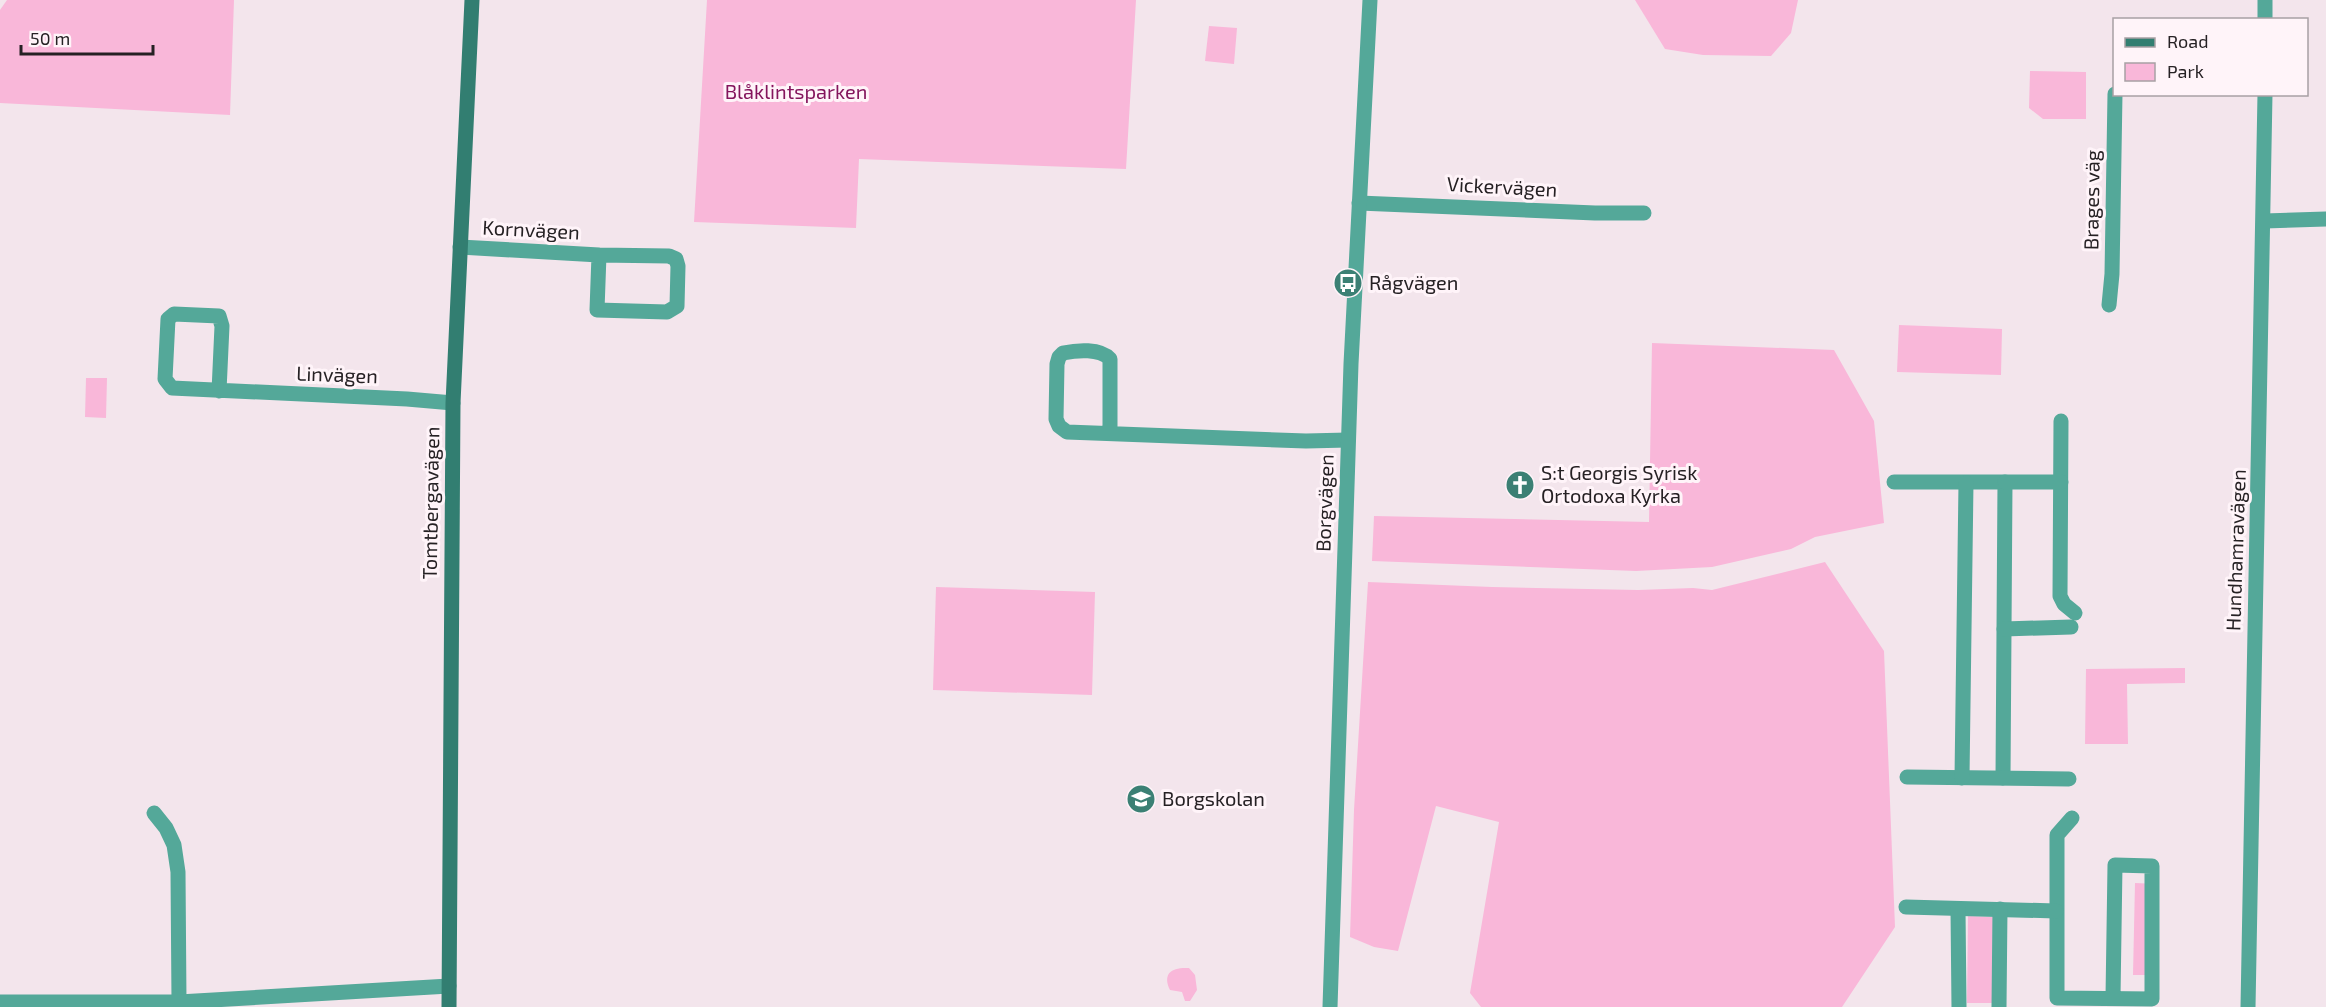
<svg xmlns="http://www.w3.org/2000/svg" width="2326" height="1007" font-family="'Exo 2',sans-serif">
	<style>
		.green { fill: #f9b7d9 }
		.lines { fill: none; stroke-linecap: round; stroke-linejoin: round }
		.street { stroke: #54a899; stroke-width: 15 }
		.secondary { stroke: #327e71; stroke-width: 15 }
		.labels { text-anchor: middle; stroke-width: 6; stroke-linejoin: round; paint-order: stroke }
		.park-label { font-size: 20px; fill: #84155d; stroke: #fff4f9 }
		.street-label { font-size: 20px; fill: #262124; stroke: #fff4f9 }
		.poi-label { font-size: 20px; fill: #262124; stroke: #fff4f9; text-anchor: start }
	</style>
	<rect width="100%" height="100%" fill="#f3e5ec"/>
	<!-- green -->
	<g class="green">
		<polygon points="7,0 234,0 230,115 0,103 0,10"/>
		<polygon points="707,0 1136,0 1126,169 859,159 856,228 694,222"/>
		<polygon points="1635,0 1798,0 1791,33 1771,56 1703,55 1665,49"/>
		<polygon points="1209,26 1237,28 1234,64 1205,61"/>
		<polygon points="2030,71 2086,72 2086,119 2043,119 2029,108"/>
		<polygon points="1899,325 2002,329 2001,375 1897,372"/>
		<polygon points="1652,343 1834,350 1874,421 1884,523 1815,537 1791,549 1712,567 1636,571 1372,561 1374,516 1649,522"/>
		<polygon points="86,378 107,378 106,418 85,417"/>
		<polygon points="1825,562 1884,651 1895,927 1842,1007 1481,1007 1470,993 1499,822 1436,806 1398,951 1374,947 1350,937 1354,810 1368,582 1492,587 1638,590 1693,588 1712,590"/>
		<polygon points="936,587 1095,592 1092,695 933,690"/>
		<polygon points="2185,668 2185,683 2127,684 2128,744 2085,744 2086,669"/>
		<polygon points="2135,883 2158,884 2156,975 2133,975"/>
		<polygon points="1968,916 1993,917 1992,1003 1967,1003"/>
		<path d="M 1189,968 L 1195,975 L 1197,990 L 1190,1001 L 1185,1001 L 1182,992 L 1170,990 C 1162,973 1172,967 1189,968 Z"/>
	</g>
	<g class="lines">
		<!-- street -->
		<g class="street">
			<polyline points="2265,0 2265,20"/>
			<polyline points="1359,203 1595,213 1644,213"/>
			<polyline points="2264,221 2326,219"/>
			<polyline points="460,247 599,255 597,310 667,312 677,306 678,266 676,259 669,256 599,255"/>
			<polyline points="2109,305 2112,274 2115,94"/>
			<polyline points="219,391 222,326 219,316 174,314 168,319 165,379 172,388 407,399 453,403"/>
			<polyline points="2061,421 2060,596 2064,604 2075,613"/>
			<path d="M 1110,432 L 1110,359 C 1100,348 1077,350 1063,353 L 1059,357 L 1057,364 L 1056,419 L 1059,426 L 1067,432 L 1306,441 L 1348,440"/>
			<polyline points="1894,482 2005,482 2003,778"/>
			<polyline points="2005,482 2061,482"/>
			<polyline points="2004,629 2071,627"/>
			<polyline points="1907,777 2069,779"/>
			<polyline points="1962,778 1966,483"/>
			<polyline points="154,813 166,828 174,845 178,872 179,1002"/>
			<polyline points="2072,818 2057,835 2057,998 2152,999 2152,866 2115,865 2113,997"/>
			<polyline points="1906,907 2056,911"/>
			<polyline points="1958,909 1959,1007"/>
			<polyline points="0,1002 179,1002 449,986"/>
			<polyline points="1330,1007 1351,364 1370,0"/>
			<polyline points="1999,1007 2000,909"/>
			<path d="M 2248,1007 C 2251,703 2262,399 2265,94"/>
		</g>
		<!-- secondary -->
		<polyline class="secondary" points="449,1007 453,403 472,0"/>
	</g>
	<!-- icons -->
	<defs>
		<g id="bus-disc" transform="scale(1.5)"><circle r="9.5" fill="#3b8074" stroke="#fff4f9"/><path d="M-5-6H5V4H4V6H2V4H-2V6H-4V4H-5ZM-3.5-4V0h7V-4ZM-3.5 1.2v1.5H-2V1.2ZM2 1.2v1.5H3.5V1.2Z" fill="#fff"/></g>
		<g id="church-disc" transform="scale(1.5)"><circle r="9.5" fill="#3b8074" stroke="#fff4f9"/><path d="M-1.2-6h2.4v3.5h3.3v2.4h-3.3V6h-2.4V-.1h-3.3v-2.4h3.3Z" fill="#fff"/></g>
		<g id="school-disc" transform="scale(1.5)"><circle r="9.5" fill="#3b8074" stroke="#fff4f9"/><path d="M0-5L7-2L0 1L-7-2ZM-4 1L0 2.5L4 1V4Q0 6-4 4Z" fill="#fff"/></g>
	</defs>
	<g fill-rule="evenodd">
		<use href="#bus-disc" x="1348" y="283"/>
		<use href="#church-disc" x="1520" y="485"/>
		<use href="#school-disc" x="1141" y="799"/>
	</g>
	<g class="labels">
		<!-- park labels -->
		<g class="park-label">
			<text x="796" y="99">Blåklintsparken</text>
		</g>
		<!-- street labels -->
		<g class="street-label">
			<text transform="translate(1502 187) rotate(3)" y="7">Vickervägen</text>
			<text transform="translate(2092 200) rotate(-89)" y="7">Brages väg</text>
			<text transform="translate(531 230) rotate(3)" y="7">Kornvägen</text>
			<text transform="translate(337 375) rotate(2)" y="7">Linvägen</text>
			<text transform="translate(431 503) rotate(-89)" y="7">Tomtbergavägen</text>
			<text transform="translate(1325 503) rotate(-88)" y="7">Borgvägen</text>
			<text transform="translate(2236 550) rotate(-88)" y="7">Hundhamravägen</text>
		</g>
		<!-- poi labels -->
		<g class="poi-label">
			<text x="1369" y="290">Rågvägen</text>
			<text x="1541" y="480">S:t Georgis Syrisk<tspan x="1541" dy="23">Ortodoxa Kyrka</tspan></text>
			<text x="1162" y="806">Borgskolan</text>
		</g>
	</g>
	<!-- legend -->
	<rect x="2113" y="18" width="195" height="78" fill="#fff4f9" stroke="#a8a0a4" stroke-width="1.5"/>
	<rect x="2125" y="38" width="30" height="9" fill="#327e71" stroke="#a8a0a4" stroke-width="1.5"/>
	<text x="2167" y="48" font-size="18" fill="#262124">Road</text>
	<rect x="2125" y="63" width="30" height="18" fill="#f9b7d9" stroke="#a8a0a4" stroke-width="1.5"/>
	<text x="2167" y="78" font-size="18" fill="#262124">Park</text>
	<!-- scale -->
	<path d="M21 45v9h132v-9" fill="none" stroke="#262124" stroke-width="3"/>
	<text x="30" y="45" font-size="18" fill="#262124" stroke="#fff4f9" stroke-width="4.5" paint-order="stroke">50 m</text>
</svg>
